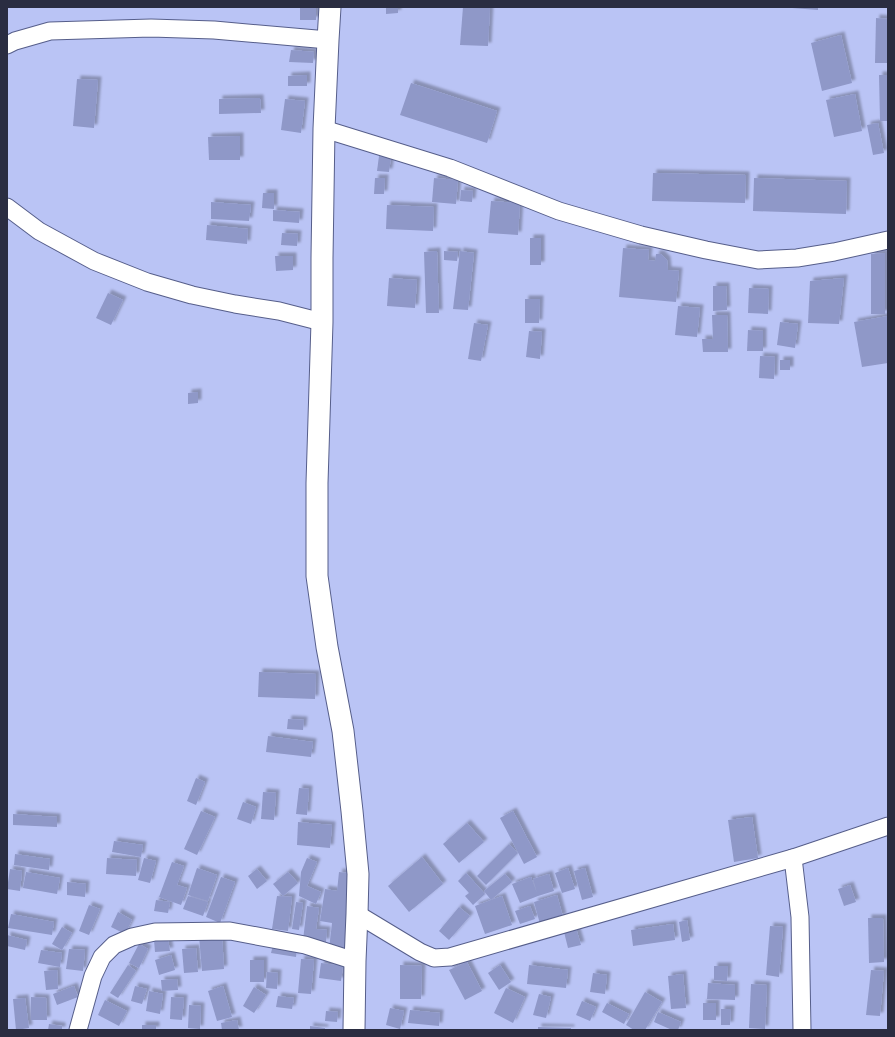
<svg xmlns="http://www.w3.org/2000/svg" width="895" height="1037" font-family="'DejaVu Sans',sans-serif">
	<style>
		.building { fill: #8f98c8; filter: url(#shadow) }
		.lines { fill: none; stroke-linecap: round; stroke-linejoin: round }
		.minor-casing { stroke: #565e8a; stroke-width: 19 }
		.tertiary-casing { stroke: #565e8a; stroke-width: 23 }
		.minor { stroke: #fff; stroke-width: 17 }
		.tertiary { stroke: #fff; stroke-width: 21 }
	</style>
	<defs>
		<filter id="shadow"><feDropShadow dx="3.5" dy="-3.5" stdDeviation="1" flood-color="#0004"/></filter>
	</defs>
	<rect width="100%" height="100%" fill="#bac4f5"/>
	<!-- building -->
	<g class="building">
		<rect x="300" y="7" width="16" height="13"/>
		<polygon points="386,7 398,7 398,13 386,14"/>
		<polygon points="463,7 490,7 488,46 460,45"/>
		<polygon points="792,7 818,7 818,10 792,8"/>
		<polygon points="876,18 888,19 888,63 875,63"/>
		<polygon points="841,35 852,83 822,91 811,43"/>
		<polygon points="291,50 314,52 313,63 289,62"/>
		<polygon points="307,75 307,86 288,86 288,76"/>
		<polygon points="879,75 888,75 888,121 880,121"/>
		<polygon points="77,79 98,80 94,128 73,126"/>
		<polygon points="411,83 497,111 487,143 400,115"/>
		<polygon points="855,94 862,131 834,137 826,100"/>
		<polygon points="260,98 261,113 219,114 219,99"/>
		<polygon points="285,99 305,101 301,133 281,130"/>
		<polygon points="878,123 884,153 873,155 867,125"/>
		<polygon points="240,136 240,160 209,160 208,137"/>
		<polygon points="379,156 391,157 389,172 377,171"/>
		<polygon points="653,173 746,175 745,203 652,201"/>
		<polygon points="375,178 385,178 384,194 374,194"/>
		<polygon points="434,178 458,180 456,204 432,202"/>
		<polygon points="754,178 847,181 846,214 753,211"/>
		<polygon points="461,190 473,191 472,202 460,201"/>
		<polygon points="263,193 274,193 274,209 262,208"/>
		<polygon points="491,201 520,203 518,235 488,233"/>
		<polygon points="211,202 251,205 249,221 211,219"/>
		<polygon points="387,205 434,207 433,231 386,229"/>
		<polygon points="273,210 300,212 299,223 273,221"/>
		<polygon points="207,225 248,229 247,244 206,240"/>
		<polygon points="282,233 298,234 297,246 281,245"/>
		<rect x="530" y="238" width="11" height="27"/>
		<polygon points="623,248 649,250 648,260 655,261 656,254 661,254 667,260 668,270 679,271 676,302 619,297"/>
		<polygon points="437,251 439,313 426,313 424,252"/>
		<polygon points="444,251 458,252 457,261 444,260"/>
		<polygon points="460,251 474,253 468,310 453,309"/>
		<polygon points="885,253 885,314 871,314 871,254"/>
		<polygon points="275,256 293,256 293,270 276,271"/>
		<polygon points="389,278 417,280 415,308 387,306"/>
		<polygon points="844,278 839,324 808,323 810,281"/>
		<polygon points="713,286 726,286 727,310 713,311"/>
		<polygon points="749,288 769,289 768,314 748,313"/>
		<polygon points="108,293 123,300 111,325 96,318"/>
		<polygon points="525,299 540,299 539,323 525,323"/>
		<polygon points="678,306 700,308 697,337 675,335"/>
		<polygon points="712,315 727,315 728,352 703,352 702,339 713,339"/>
		<polygon points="888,316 888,363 862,367 854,322"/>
		<polygon points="780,322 798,324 795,348 777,345"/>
		<polygon points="474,323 488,325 481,361 468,359"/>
		<polygon points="748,330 763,331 763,351 747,351"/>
		<polygon points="529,331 542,332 540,359 526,357"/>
		<polygon points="760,356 775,357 774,379 759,378"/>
		<rect x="780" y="360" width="10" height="10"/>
		<polygon points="198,392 198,403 188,404 188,393"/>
		<polygon points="259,672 316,674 315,699 258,697"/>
		<polygon points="288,719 304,720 303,730 287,729"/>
		<polygon points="268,736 313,742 311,757 266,752"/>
		<polygon points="196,778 205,782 196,805 187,801"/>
		<polygon points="299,788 309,789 307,815 296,814"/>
		<polygon points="263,792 276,793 274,820 261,819"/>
		<polygon points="243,802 256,807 251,824 237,819"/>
		<polygon points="201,811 215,817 197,855 184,849"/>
		<polygon points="513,811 537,857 524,864 500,818"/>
		<polygon points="13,814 57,817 57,827 13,825"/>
		<polygon points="752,817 758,858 734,862 728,820"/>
		<polygon points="298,822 332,825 330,848 297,845"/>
		<polygon points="467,823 484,842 459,863 443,844"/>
		<polygon points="114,841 143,845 141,857 112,852"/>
		<polygon points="509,844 518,853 486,885 477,876"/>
		<polygon points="15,854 50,859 49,870 14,865"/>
		<polygon points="422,857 443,884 409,912 388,886"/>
		<polygon points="107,858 137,860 136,876 106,874"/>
		<polygon points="144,858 156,861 150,883 138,880"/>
		<polygon points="307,858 317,862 307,886 321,892 316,904 299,896 301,872"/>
		<polygon points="172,862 184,866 177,885 187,888 181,905 159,897"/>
		<polygon points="197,868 217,875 208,901 188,895"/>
		<polygon points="568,868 575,889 562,893 555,873"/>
		<polygon points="585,868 593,897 582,900 574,871"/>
		<polygon points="10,869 22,871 20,891 7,889"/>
		<polygon points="257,869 267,881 257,889 248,876"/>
		<polygon points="26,872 60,878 57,894 23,888"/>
		<polygon points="288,872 298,883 283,896 273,884"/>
		<polygon points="339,872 355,874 344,951 329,949 332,923 320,921 325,889 337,891"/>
		<polygon points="466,873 485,894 473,905 465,896 469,893 458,881"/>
		<polygon points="505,874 512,882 491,900 484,891"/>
		<polygon points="549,874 554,891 538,896 520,903 512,884 531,877 537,893 533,879"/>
		<polygon points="221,877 235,882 220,923 206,917"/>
		<polygon points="67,882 86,884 85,897 67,895"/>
		<polygon points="850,885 856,902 844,906 838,889"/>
		<polygon points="557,895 563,917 540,924 534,902"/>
		<polygon points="188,896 208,902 203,916 183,909"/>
		<polygon points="277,896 292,897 288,931 272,929"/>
		<polygon points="502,896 512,925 485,934 475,906"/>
		<polygon points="156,900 170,902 168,913 154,911"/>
		<polygon points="296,902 303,903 299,930 292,929"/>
		<polygon points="89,905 100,909 89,935 79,931"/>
		<polygon points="307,906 319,908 316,929 327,930 326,942 303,940"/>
		<polygon points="530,906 535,919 520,924 515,911"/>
		<polygon points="459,907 470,916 449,940 439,931"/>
		<polygon points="118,912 132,920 125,934 111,927"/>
		<polygon points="11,914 54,922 52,935 8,928"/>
		<polygon points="868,918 883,918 884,962 869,963"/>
		<polygon points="687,920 690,940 682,942 679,922"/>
		<polygon points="673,924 675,940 633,946 631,930"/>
		<polygon points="575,925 581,945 568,948 563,928"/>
		<polygon points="770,926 783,927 779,977 766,975"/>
		<polygon points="62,927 72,933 62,950 52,944"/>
		<polygon points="222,934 224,969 202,971 199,936"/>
		<polygon points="7,935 27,940 25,950 7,946"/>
		<polygon points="168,939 170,951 155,952 154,940"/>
		<polygon points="139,944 148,949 139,968 129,963"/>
		<polygon points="273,945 297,949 296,957 271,953"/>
		<polygon points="196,948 198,972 184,973 182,949"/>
		<polygon points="69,949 85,950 83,971 66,969"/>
		<polygon points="41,950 62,953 60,967 38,963"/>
		<polygon points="171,955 175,970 159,975 155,960"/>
		<polygon points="301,959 314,960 311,994 298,993"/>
		<rect x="250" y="960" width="14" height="22"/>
		<polygon points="467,962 482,991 465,1000 449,970"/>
		<polygon points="321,963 343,966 341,981 319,978"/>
		<polygon points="128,965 136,971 118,998 110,993"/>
		<polygon points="400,965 422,966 421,999 400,999"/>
		<polygon points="500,965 511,982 499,990 488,973"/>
		<polygon points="529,965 568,970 566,988 527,984"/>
		<polygon points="714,966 728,966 727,981 714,980"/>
		<polygon points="57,970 58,989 46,990 44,971"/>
		<polygon points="871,970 884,971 880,1016 866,1015"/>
		<polygon points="267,972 278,973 277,989 266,988"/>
		<polygon points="593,973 607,975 605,994 590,992"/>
		<polygon points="683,974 686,1008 671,1009 668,976"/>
		<polygon points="177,979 178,990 162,991 161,980"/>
		<polygon points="708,983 735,985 735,1000 707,999"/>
		<polygon points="751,984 767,985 765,1029 749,1028"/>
		<polygon points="74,986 78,997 57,1005 53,994"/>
		<polygon points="135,986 147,989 142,1004 131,1001"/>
		<polygon points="223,986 232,1017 217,1021 208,991"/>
		<polygon points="254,987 266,995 254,1013 243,1006"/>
		<polygon points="506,988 525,997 513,1023 494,1013"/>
		<polygon points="149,991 163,994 160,1014 146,1011"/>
		<polygon points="645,992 662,1002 645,1030 634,1030 626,1025"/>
		<polygon points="539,994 551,997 546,1018 533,1015"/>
		<polygon points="278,996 294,998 292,1009 276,1007"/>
		<polygon points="31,997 46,998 47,1020 31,1020"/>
		<polygon points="171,997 184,998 182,1020 170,1019"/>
		<polygon points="25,998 29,1028 16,1030 13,999"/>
		<polygon points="105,1000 127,1011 119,1026 98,1015"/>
		<polygon points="582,1001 596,1007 590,1021 576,1015"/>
		<polygon points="607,1003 629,1014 624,1024 602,1012"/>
		<rect x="703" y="1003" width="13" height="17"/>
		<polygon points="189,1005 201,1006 200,1029 188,1028"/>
		<polygon points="390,1008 404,1011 400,1029 386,1025"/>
		<polygon points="721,1009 731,1009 730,1025 721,1025"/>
		<polygon points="410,1010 440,1013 439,1026 408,1023"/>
		<polygon points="326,1011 338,1012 337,1022 325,1021"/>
		<polygon points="658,1012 681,1022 678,1030 672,1030 654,1022"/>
		<polygon points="237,1020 239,1030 222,1030 221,1023"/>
		<polygon points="49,1024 62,1026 62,1030 48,1030"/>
		<rect x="142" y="1025" width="14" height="5"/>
		<polygon points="310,1026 325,1028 325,1030 310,1030"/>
		<polygon points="538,1027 571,1028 571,1030 538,1030"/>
	</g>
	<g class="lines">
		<!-- minor casing -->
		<g class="minor-casing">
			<g id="minor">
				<polyline points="7,45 15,41 50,31 151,28 214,30 328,40"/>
				<polyline points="324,129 450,168 559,211 641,235 706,250 758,260 797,258 834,252 888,240"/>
				<polyline points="7,207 39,231 94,261 147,282 192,295 235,304 279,311 322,322"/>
				<polyline points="793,858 800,917 802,1030"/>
				<polyline points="357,914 420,952 434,958 450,957 793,858 888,826"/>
				<polyline points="78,1030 93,976 102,957 114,945 132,937 155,932 230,931 305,945 355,961"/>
			</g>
		</g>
		<!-- tertiary casing -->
		<g class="tertiary-casing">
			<polyline id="tertiary" points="330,7 328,40 324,129 322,258 322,322 317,483 317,576 327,647 343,731 352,811 358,874 357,914 355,961 354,1030"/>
		</g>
		<!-- minor -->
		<use href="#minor" class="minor"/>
		<!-- tertiary -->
		<use href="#tertiary" class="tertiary"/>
	</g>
	<!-- border -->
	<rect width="895" height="1037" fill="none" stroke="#2a2d41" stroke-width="16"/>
</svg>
